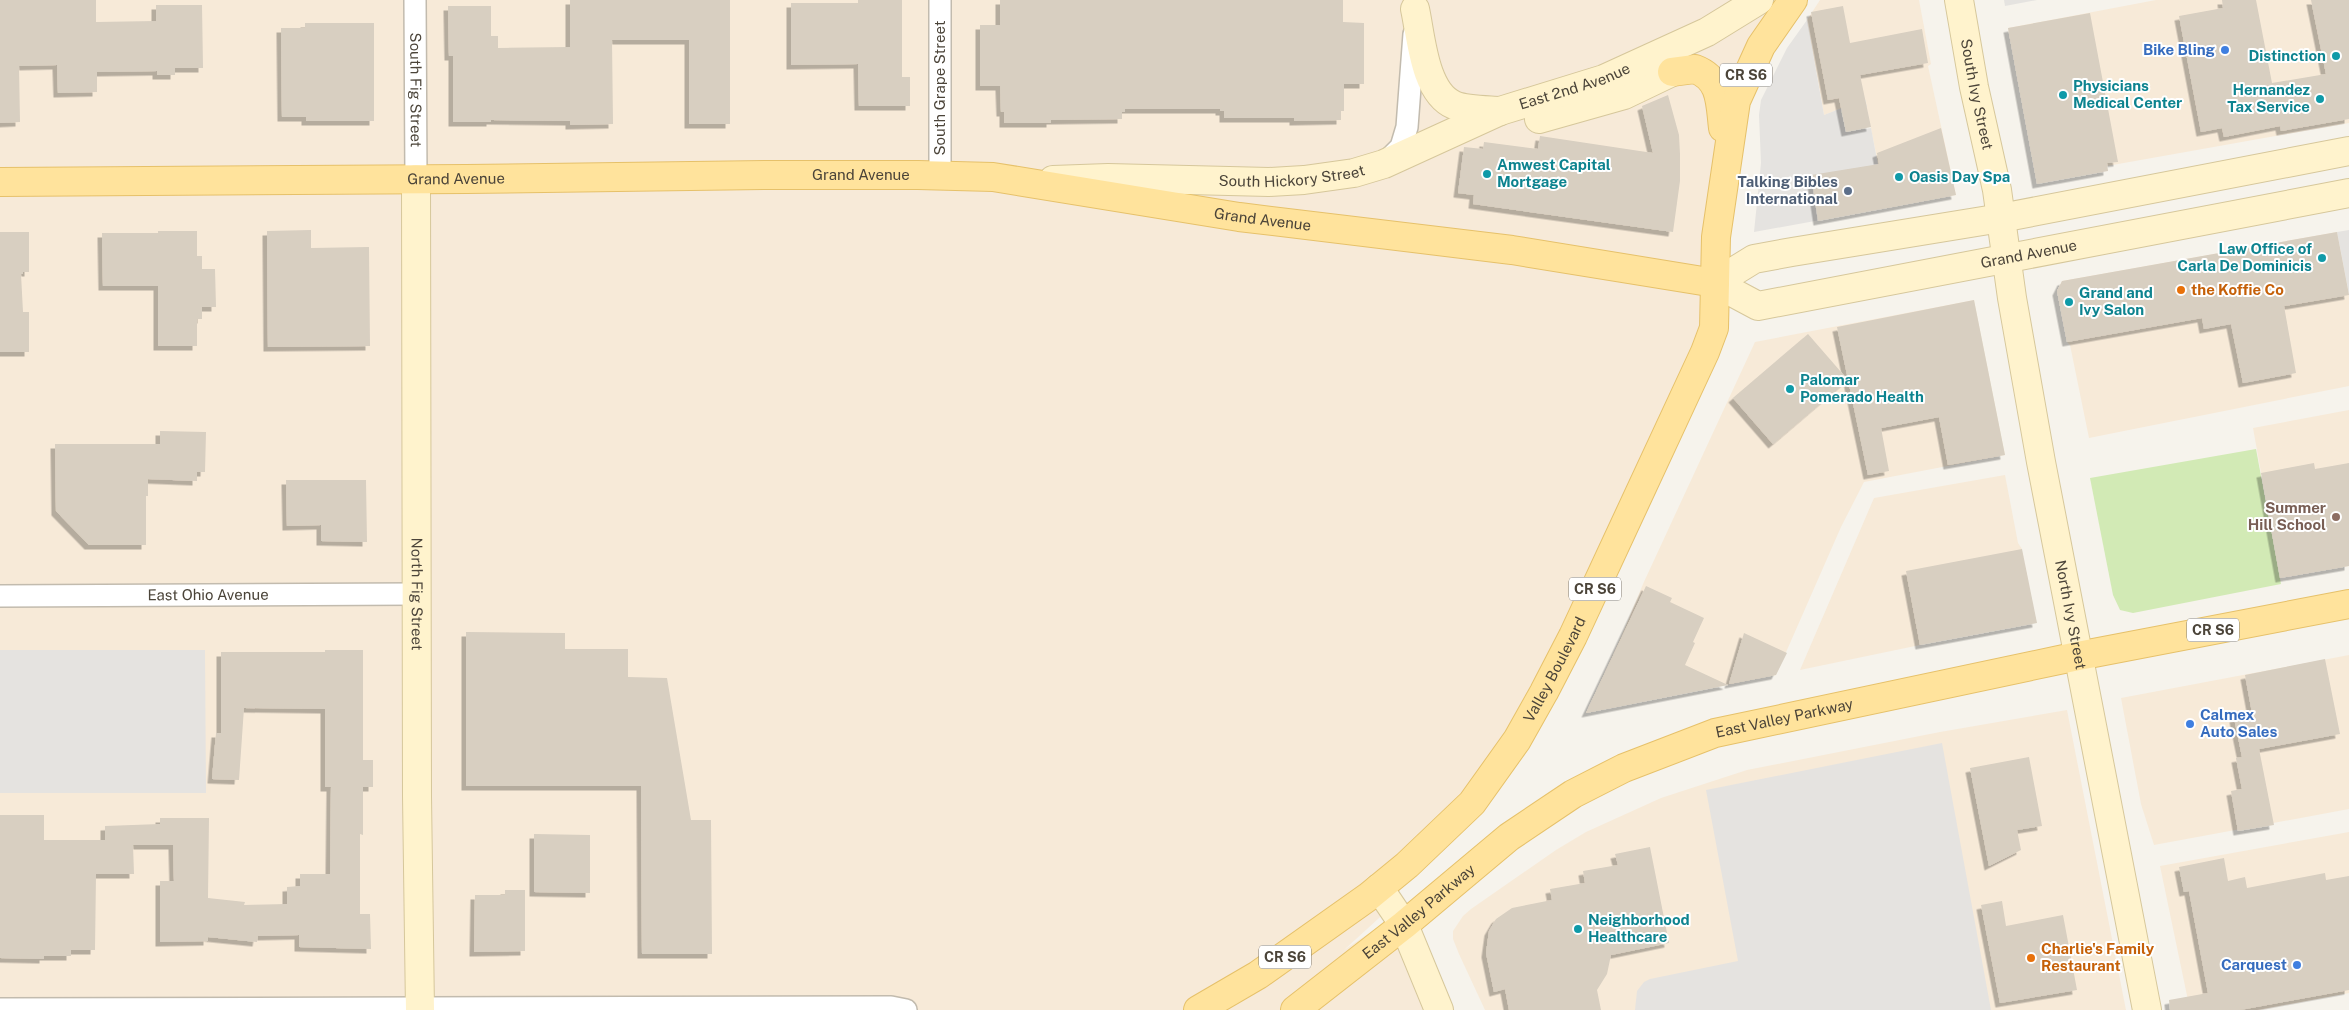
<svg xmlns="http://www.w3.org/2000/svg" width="2349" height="1010" font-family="'Public Sans',sans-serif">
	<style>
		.commercial { fill: #f7ead8 }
		.green { fill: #d2eab5 }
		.parking { fill: #e5e3e0 }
		.building { fill: #d8cfc1; filter: url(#shadow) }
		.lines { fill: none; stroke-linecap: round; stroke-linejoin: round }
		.street-casing { stroke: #c2bbae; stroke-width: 24 }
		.secondary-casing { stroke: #d6c79b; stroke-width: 30 }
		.primary-casing { stroke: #e6c16a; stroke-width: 30 }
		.street { stroke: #fff; stroke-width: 21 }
		.secondary { stroke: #fff3cd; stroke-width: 28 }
		.primary { stroke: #ffe39c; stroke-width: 28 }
		.shop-dot { fill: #3f7fe0; stroke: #fff; stroke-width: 2 }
		.culture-dot { fill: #0f9aa8; stroke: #fff; stroke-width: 2 }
		.service-dot { fill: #5c6f8a; stroke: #fff; stroke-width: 2 }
		.food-dot { fill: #e8710a; stroke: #fff; stroke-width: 2 }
		.education-dot { fill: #8d6e63; stroke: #fff; stroke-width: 2 }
		.labels { text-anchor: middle; stroke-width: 4; stroke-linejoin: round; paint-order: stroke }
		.shield { fill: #fff; stroke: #817c74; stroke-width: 1 }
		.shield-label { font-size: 14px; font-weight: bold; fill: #4b4439 }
		.shop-label { font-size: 15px; font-weight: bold; fill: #366cbe; stroke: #fff; text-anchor: end }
		.culture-label { font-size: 15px; font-weight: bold; fill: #0d838f; stroke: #fff; text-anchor: start }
		.street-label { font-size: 15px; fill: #4b4439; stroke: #fff }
		.service-label { font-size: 15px; font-weight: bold; fill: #4e5e75; stroke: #fff; text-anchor: end }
		.food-label { font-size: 15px; font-weight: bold; fill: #c56008; stroke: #fff; text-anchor: start }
		.education-label { font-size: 15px; font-weight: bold; fill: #785e54; stroke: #fff; text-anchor: end }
	</style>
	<defs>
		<filter id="shadow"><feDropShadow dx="-4.5" dy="4.5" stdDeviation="0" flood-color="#0004"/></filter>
	</defs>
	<rect width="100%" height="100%" fill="#f6f3ec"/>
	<!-- commercial -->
	<g class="commercial">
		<polygon points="0,0 1793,0 1746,73 1714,328 1544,692 1412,862 1390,908 1344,950 1396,915 1439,1010 0,1010"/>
		<polygon points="1820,0 1919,0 1931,64 1928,66 1956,195 1887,208 1865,99 1824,115 1807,20"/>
		<polygon points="2156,0 2349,0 2349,123 2107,166 2037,184 2008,28"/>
		<polygon points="2337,232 2349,295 2349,386 2089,438 2070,345 2067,342 2057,291 2062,281"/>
		<polygon points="1974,300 2005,455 1864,482 1841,527 1776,675 1586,713 1622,635 1643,584 1755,342"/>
		<polygon points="2349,410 2349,566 2280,578 2253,428"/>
		<polygon points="2005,475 2018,543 2022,549 1920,645 1800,670 1874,498"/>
		<polygon points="2349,655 2349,809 2154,845 2141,804 2121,698"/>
		<polygon points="2067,710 2126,1010 1485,1010 1459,954 1453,939 1453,931 1463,916 1471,909 1556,850 1586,832 1661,798 1747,770 1940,732"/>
		<polygon points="2349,832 2349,993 2259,1010 2190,1010 2160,866"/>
	</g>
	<!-- green -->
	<polygon class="green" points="2256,449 2281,584 2133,613 2120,610 2113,595 2090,478"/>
	<!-- parking -->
	<g class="parking">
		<polygon points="2004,0 2037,0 2005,6"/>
		<polygon points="1807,20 1824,115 1865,99 1867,107 1841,112 1846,132 1871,128 1886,208 1754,232 1761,163 1759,115 1761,100 1787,48"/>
		<polygon points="2349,230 2349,295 2337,232"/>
		<polygon points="0,650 205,650 206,793 0,793"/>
		<polygon points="1942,743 1991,1010 1635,1010 1637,991 1644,982 1650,979 1738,961 1706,790"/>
	</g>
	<!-- building -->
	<g class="building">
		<polygon points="0,0 96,0 96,22 156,21 156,5 202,5 203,68 175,68 175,75 157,75 157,71 97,72 97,92 58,93 57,65 19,66 20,122 0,123"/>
		<polygon points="570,0 730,0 730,124 689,124 689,40 612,40 613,124 570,125 570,121 491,120 491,122 453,122 453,56 449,56 448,6 491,6 491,36 498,36 498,48 570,47"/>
		<polygon points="858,0 902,0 902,77 910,77 910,106 859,106 858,64 791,65 791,3 858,3"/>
		<polygon points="1000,0 1343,0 1343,22 1364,23 1364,84 1344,84 1344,111 1341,111 1341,120 1294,121 1294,118 1224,118 1224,111 1220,111 1220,109 1125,109 1125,112 1122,112 1122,119 1051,120 1051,123 1004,123 1004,112 1001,112 1000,86 980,86 980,25 1000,25"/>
		<polygon points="2222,0 2256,0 2272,83 2326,74 2311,0 2349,0 2349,119 2281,131 2280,126 2224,137 2222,128 2201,132 2179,16 2223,8"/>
		<polygon points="1843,6 1850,43 1922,29 1928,63 1860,75 1871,127 1846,132 1839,98 1828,100 1811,12"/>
		<polygon points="2090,13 2118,162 2107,163 2108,171 2037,184 2008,28"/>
		<polygon points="305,23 374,23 374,121 306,121 306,117 282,117 281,28 305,28"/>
		<polygon points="1668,95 1679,135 1680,154 1680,181 1673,232 1473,204 1474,195 1458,193 1464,147 1483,149 1484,142 1538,149 1540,136 1653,153 1642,106"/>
		<polygon points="1941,128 1956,195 1818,221 1811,175 1879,164 1877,153"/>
		<polygon points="311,230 311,248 369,247 370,346 268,347 267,231"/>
		<polygon points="158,231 197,231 197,256 202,256 202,269 215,269 216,307 202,307 202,319 197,319 197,346 158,346 158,286 103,286 102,233 158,233"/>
		<polygon points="0,232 29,232 29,272 23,272 23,274 21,274 23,312 29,312 29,352 0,352"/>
		<polygon points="2337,232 2349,295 2284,306 2296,373 2243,383 2231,324 2204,329 2202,318 2067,342 2057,291 2062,281"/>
		<polygon points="1974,300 2005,455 1948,465 1939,417 1881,428 1889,471 1868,475 1837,327"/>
		<polygon points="1808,334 1848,380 1773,444 1733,398"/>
		<polygon points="160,431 206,432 205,472 197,472 197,481 148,479 148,496 146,496 146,545 89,545 56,511 55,444 160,444"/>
		<polygon points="2314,463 2315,469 2349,463 2349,566 2280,578 2261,473"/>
		<polygon points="286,480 366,480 367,542 321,541 321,525 287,526"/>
		<polygon points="2022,549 2037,623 1920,645 1906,571"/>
		<polygon points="1646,586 1672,598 1670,602 1704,618 1693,642 1695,643 1685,665 1728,685 1586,713"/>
		<polygon points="466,632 565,633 565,649 628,649 628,677 667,678 691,820 711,820 712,954 642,954 641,786 466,786"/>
		<polygon points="1744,633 1787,653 1776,675 1729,684"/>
		<polygon points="325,650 363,650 363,760 373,760 373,787 363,787 363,835 360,834 360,914 370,914 371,949 299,947 299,935 258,936 257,942 208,937 208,941 160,942 160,881 174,881 173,845 133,845 134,874 96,874 95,950 71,950 71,956 44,956 44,959 0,958 0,815 44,815 44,840 105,840 105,826 160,824 160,818 209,818 208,898 245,902 244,905 287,904 287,887 300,886 300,874 330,874 331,787 325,787 325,709 244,708 239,780 212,779 216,733 221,733 221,652 325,652"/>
		<polygon points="2325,659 2340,734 2259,749 2274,825 2238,831 2231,791 2242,789 2236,758 2242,757 2234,718 2252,714 2255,729 2245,675"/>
		<polygon points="2029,757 2042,826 2017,830 2021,850 1989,866 1970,768"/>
		<polygon points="534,834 590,835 590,893 534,892"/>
		<polygon points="1650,847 1669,943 1611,955 1607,974 1597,990 1601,1010 1509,1010 1505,989 1494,992 1486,953 1489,931 1496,919 1512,908 1552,900 1550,889 1585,883 1583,871 1618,865 1615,854"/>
		<polygon points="2224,858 2228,881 2245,877 2247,888 2325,873 2326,880 2349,876 2349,990 2240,1010 2170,1010 2169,1000 2208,993 2189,891 2184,892 2179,867"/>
		<polygon points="505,890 525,890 525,951 474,952 475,895 505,895"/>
		<polygon points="2002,901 2006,926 2063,915 2077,990 2000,1003 1981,905"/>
	</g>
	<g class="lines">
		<!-- street casing -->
		<g class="street-casing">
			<g id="street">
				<path id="s1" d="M 415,0 L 416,179"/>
				<polyline points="940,0 940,175"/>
				<polyline points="1386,162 1401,147 1407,127 1414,34"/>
				<path id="s2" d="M 0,596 L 416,594"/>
				<polyline points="0,1009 891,1007 906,1010"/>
			</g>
		</g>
		<!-- secondary casing -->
		<g class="secondary-casing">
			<g id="secondary">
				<path id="s3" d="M 1959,0 L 1974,87 L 1997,190 L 2012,298 L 2041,462 L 2147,1010"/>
				<path d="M 1415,9 C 1421,36 1424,92 1454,105 C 1465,110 1487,110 1500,111"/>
				<polyline points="1539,119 1624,95 1672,72"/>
				<path id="s4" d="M 2349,151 L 2001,218 L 1792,252 L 1754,259 L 1715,283 L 1758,306 L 2349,193"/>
				<path id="s5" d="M 416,179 L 417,796 L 420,1010"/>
				<path id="s6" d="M 1053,180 L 1108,178 L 1269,182 L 1304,180 L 1354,173 L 1384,164 L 1500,111 L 1604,79 L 1707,32 L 1759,0"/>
				<polyline points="1379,888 1404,925 1439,1010"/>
			</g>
		</g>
		<!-- primary casing -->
		<g class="primary-casing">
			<g id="primary">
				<path d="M 1672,72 L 1695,69 C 1722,79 1720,104 1723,128"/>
				<path id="s7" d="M 0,182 L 466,179 L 766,175 L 918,175 L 993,177 L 1239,217 L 1512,250 L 1715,283"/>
				<path id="s8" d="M 1198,1010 L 1258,975 L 1368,897 L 1407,865 L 1472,803 L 1517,740 L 1544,692 L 1573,636 L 1705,352 L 1714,328 L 1716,237 L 1736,101 L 1761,46 L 1793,0"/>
				<path id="s9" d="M 1295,1010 L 1404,925 L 1509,837 L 1573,794 L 1624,768 L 1715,733 L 2078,656 L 2349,604"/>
			</g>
		</g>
		<!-- street -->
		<use href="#street" class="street"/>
		<!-- secondary -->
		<use href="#secondary" class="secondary"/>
		<!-- primary -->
		<use href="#primary" class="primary"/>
	</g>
	<!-- markers -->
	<g class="shop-dot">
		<circle cx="2225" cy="50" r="5"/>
		<circle cx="2190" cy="724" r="5"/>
		<circle cx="2297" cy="965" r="5"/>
	</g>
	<g class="culture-dot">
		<circle cx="2336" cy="56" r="5"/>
		<circle cx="2063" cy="95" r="5"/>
		<circle cx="2320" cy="99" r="5"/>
		<circle cx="1487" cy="174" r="5"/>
		<circle cx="1899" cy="177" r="5"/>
		<circle cx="2322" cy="258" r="5"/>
		<circle cx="2069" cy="302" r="5"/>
		<circle cx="1790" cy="389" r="5"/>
		<circle cx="1578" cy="929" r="5"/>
	</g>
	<circle class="service-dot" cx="1848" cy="191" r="5"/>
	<g class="food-dot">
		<circle cx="2181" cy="290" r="5"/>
		<circle cx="2031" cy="958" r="5"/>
	</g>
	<circle class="education-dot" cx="2336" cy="517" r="5"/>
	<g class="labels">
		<!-- shield labels -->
		<g class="shield">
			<rect x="1720" y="63.5" width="52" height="23" rx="4"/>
			<rect x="1569" y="577.5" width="52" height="23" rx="4"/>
			<rect x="2187" y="618.5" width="52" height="23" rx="4"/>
			<rect x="1259" y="945.5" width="52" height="23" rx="4"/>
		</g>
		<g class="shield-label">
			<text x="1746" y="80">CR S6</text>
			<text x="1595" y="594">CR S6</text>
			<text x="2213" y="635">CR S6</text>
			<text x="1285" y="962">CR S6</text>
		</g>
		<!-- shop labels -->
		<g class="shop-label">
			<text x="2215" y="55">Bike Bling</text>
			<text x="2200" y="720" text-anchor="start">Calmex<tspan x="2200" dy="17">Auto Sales</tspan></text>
			<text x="2287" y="970">Carquest</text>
		</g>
		<!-- culture labels -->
		<g class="culture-label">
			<text x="2326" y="61" text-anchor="end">Distinction</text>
			<text x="2073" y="91">Physicians<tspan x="2073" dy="17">Medical Center</tspan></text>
			<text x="2310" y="95" text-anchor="end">Hernandez<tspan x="2310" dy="17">Tax Service</tspan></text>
			<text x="1497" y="170">Amwest Capital<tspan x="1497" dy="17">Mortgage</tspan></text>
			<text x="1909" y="182">Oasis Day Spa</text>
			<text x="2312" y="254" text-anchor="end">Law Office of<tspan x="2312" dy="17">Carla De Dominicis</tspan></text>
			<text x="2079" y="298">Grand and<tspan x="2079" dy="17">Ivy Salon</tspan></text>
			<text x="1800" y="385">Palomar<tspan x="1800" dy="17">Pomerado Health</tspan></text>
			<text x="1588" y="925">Neighborhood<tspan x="1588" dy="17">Healthcare</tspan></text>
		</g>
		<!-- street labels -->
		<g class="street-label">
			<text dy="5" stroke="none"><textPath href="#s6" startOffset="539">East 2nd Avenue</textPath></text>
			<text transform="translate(940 88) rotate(-90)" y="5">South Grape Street</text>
			<text dy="5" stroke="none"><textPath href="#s1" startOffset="90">South Fig Street</textPath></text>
			<text dy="5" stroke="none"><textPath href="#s3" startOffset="96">South Ivy Street</textPath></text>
			<text dy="5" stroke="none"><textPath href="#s7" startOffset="861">Grand Avenue</textPath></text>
			<text dy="5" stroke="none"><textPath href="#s6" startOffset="239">South Hickory Street</textPath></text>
			<text dy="5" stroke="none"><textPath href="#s7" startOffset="456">Grand Avenue</textPath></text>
			<text dy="5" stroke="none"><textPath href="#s7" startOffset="1266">Grand Avenue</textPath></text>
			<text dy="5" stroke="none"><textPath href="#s4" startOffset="975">Grand Avenue</textPath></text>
			<text dy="5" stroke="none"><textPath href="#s5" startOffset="415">North Fig Street</textPath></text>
			<text dy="5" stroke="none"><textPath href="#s2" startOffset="208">East Ohio Avenue</textPath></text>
			<text dy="5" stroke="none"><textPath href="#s3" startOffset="625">North Ivy Street</textPath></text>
			<text dy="5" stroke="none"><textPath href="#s8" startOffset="502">Valley Boulevard</textPath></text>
			<text dy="5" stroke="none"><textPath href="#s9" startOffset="578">East Valley Parkway</textPath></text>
			<text dy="5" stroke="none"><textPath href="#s9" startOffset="158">East Valley Parkway</textPath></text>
		</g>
		<!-- service labels -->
		<g class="service-label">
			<text x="1838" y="187">Talking Bibles<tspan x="1838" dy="17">International</tspan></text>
		</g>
		<!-- food labels -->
		<g class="food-label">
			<text x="2191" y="295">the Koffie Co</text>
			<text x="2041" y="954">Charlie's Family<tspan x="2041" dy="17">Restaurant</tspan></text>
		</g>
		<!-- education labels -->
		<g class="education-label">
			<text x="2326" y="513">Summer<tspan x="2326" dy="17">Hill School</tspan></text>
		</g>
	</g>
</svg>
